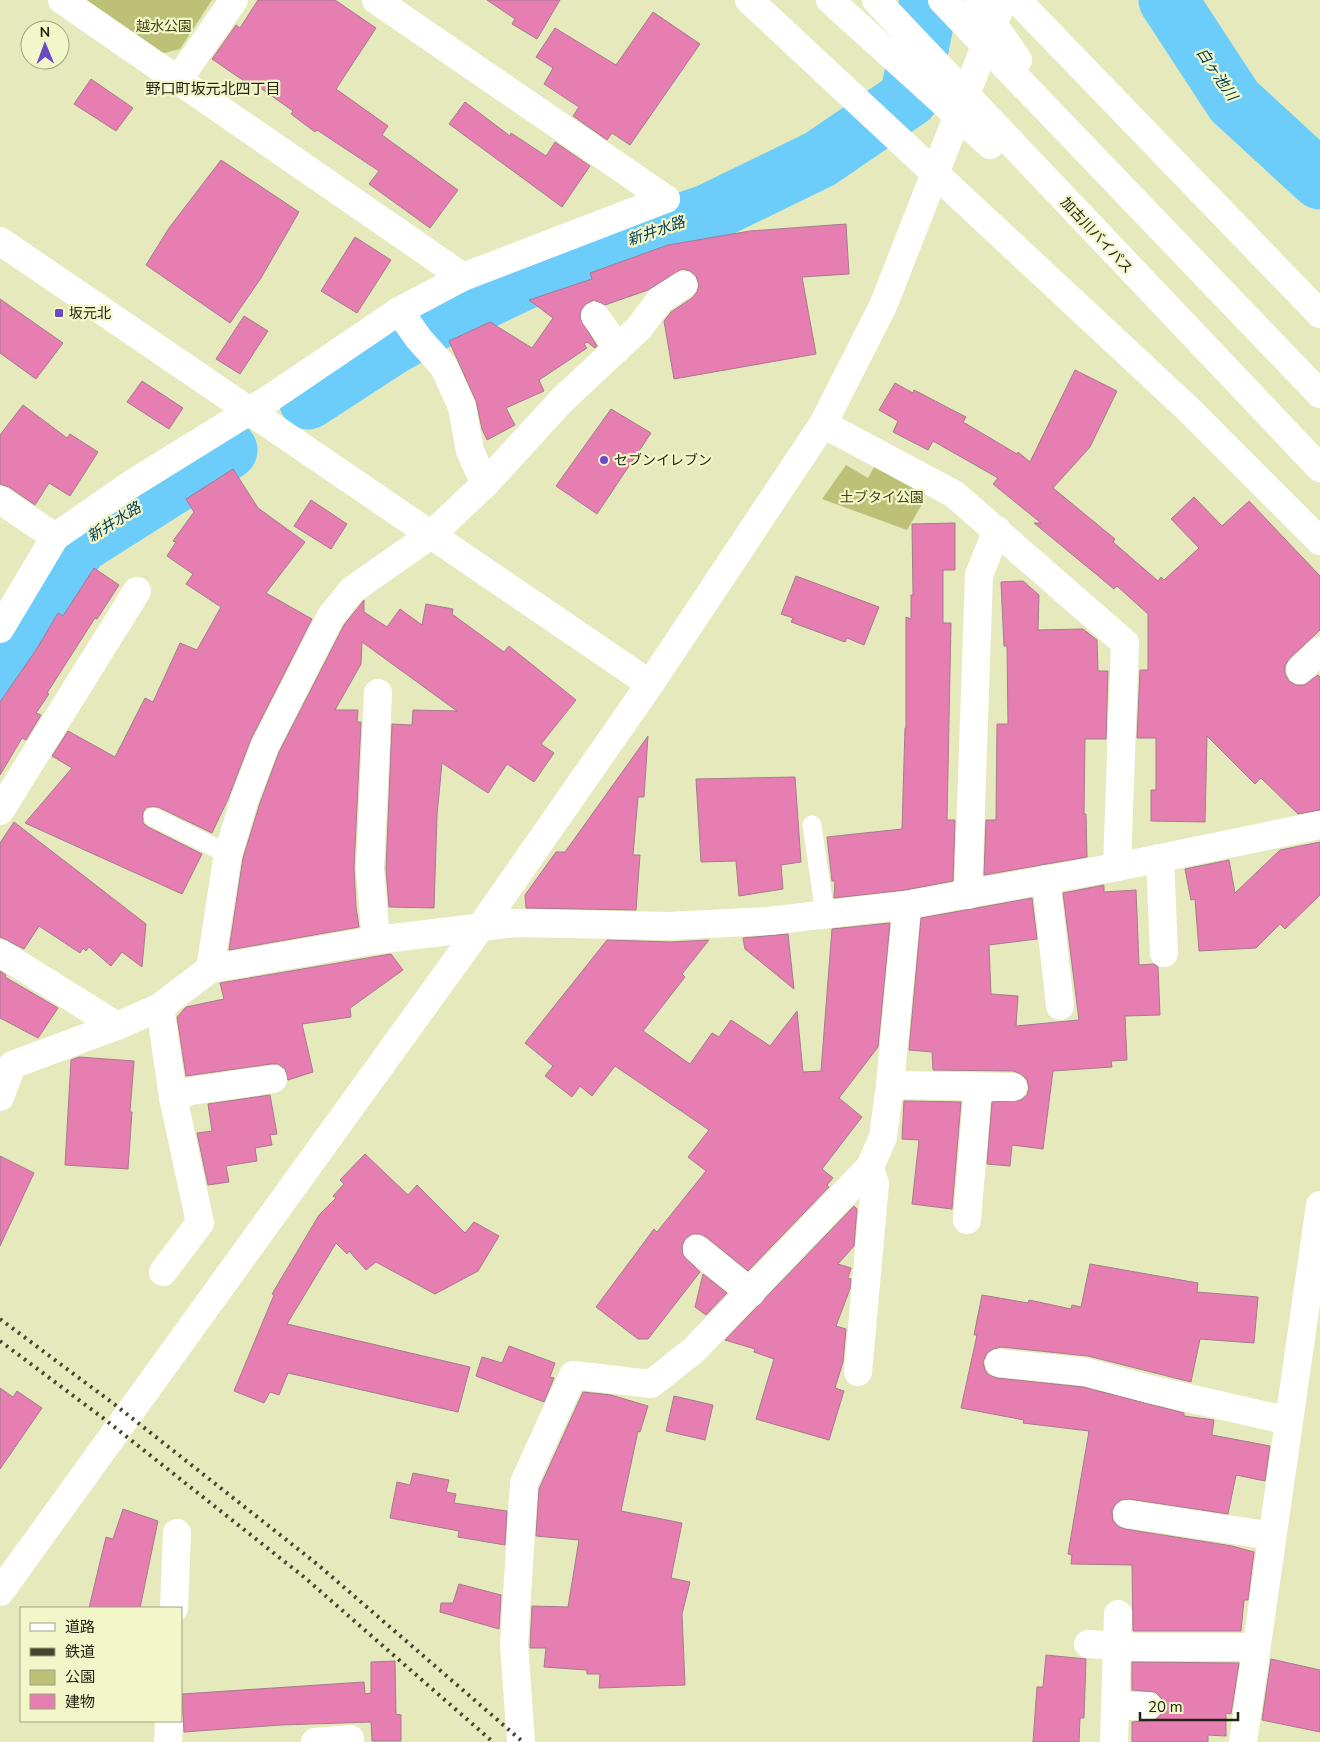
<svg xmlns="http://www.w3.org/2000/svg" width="1320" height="1742" font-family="'Nunito Sans','Noto Sans JP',sans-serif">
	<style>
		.green { fill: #bdc077 }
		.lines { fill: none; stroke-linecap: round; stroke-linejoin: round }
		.river { stroke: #6ccdfb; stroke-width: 59 }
		.building { fill: #e67eb1; stroke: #a57b8e }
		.service { stroke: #fff; stroke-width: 19 }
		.minor { stroke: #fff; stroke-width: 28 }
		.tertiary { stroke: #fff; stroke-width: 28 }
		.motorway { stroke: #fff; stroke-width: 28 }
		.rail { stroke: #444630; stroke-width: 4; stroke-dasharray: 2.5 5; stroke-linecap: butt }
		.poi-dot { fill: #6a4ac3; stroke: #f3f6c9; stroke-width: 2 }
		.labels { text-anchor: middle; stroke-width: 4.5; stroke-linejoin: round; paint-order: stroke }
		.park-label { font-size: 14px; fill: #424313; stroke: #f3f6c9 }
		.street-label { font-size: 14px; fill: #232413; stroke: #f3f6c9 }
		.poi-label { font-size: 14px; fill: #232413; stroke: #f3f6c9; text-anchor: start }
		.water-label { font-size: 15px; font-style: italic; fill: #044057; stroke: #f3f6c9 }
		.neighbourhood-label { font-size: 15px; fill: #232413; stroke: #f3f6c9 }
	</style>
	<rect width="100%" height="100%" fill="#e6e9bc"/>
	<!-- green -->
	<g class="green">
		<polygon points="81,0 212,0 180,49 160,54"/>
		<polygon points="846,465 868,478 874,467 924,494 921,499 924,501 907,530 822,499"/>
	</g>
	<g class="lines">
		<!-- river -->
		<g class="river">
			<polyline points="1168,0 1234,101 1320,180"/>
			<polyline points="308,400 391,346 448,314 479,302 550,268 707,214 820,159 909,98 929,0"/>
			<polyline points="0,677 78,545 228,450"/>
		</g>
	</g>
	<!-- building -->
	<g class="building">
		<polygon points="258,0 335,0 376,28 336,89 388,126 382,135 458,190 430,228 369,184 379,171 317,130 315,132 291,114 293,111 249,80 247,83 212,59 236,25 240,28"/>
		<polygon points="487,0 560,0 537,39 512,24 515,19"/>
		<polygon points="653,12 700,44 630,145 612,133 607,140 573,116 579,107 544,84 553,68 536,57 555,28 616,65"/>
		<polygon points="91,79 133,108 116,131 74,104"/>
		<polygon points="465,102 510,136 511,133 546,156 555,142 590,166 562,207 449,124"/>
		<polygon points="221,160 299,212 261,278 230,323 146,265 169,228"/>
		<polygon points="846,224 849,274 802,277 816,354 674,379 664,321 671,312 692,298 697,292 699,285 696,276 690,271 682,269 648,290 605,305 594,300 586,304 581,310 580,318 597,346 595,348 587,342 584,344 587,348 539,380 544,391 506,408 515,425 487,440 482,429 476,401 449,341 490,322 532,348 553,318 529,300 592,279 590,273 668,245 750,231"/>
		<polygon points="355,237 391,260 357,313 321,291"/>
		<polygon points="0,299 63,343 36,379 0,353"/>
		<polygon points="244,316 268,331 240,374 216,359"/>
		<polygon points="1075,370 1117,391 1090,447 1053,488 1115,539 1113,542 1158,581 1161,577 1164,580 1199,548 1171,519 1194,497 1222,526 1249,501 1320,576 1320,630 1289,659 1285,666 1285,673 1289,681 1296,685 1304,685 1318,675 1320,677 1320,810 1298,814 1261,778 1255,784 1207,736 1205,822 1151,821 1151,790 1156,790 1156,738 1137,738 1140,670 1148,670 1148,614 1117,586 1114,589 1034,523 1041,523 993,484 998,478 933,441 928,450 893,432 898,421 879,410 895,383 913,393 914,390 966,417 963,422 1017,454 1018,452 1030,462"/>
		<polygon points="142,381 183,408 169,429 127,402"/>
		<polygon points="23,405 67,438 70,434 98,452 70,496 49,483 35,505 9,487 0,484 0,435"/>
		<polygon points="611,409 651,433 597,514 556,486"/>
		<polygon points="233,469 258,508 305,542 266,593 312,619 251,739 228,799 212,833 158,807 147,807 143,812 143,823 148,827 202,854 182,894 25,823 72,768 52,756 68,731 115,757 145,698 153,702 180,643 197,650 221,607 186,584 193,574 167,556 176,542 173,541 194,512 186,499"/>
		<polygon points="311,500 347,524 331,549 294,526"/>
		<polygon points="955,523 955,570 943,570 943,623 951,623 947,820 955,820 953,881 905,890 834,898 835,881 832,881 827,837 902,829 905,728 906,728 906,617 911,619 911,595 913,595 912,524"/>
		<polygon points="94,568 119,585 97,619 95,618 47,693 49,694 36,713 41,715 26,740 22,738 0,775 0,702 36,650 58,613 63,616"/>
		<polygon points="796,576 879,607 864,645 847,638 845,642 791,622 793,618 781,614"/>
		<polygon points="1023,581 1039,595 1038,630 1083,629 1097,640 1098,671 1108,671 1106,739 1085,739 1084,814 1086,814 1087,857 984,875 986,820 996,820 997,724 1008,724 1007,646 1004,646 1001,582"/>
		<polygon points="364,600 364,612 387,627 400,609 422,625 426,604 453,609 452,614 504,652 509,646 576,700 541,744 554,753 534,782 507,764 488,793 442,763 437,815 434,908 389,907 386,869 392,724 412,725 413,710 457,711 362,642 361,664 335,710 358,710 357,722 361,722 354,868 356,907 359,927 229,950 243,858 260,803 279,752 344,625"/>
		<polygon points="648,736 644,797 638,797 633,855 640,855 636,910 526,908 525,895 556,852 565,852"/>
		<polygon points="795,777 801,862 781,865 783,889 739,896 736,861 701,862 696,779"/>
		<polygon points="14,822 146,924 142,967 122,952 111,966 89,947 86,951 83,948 80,953 39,926 24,949 0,937 0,843"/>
		<polygon points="1320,842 1320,895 1285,929 1280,924 1256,948 1199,951 1195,899 1191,900 1185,869 1229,860 1235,893 1280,850"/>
		<polygon points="1104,885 1104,892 1136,890 1139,965 1154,964 1158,967 1160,1015 1125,1016 1127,1060 1111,1061 1112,1067 1053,1071 1043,1149 1012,1145 1010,1166 987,1164 992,1102 1021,1100 1027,1095 1029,1088 1027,1080 1021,1074 1013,1071 933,1070 932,1052 909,1050 921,918 1032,898 1037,939 989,945 991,994 1018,996 1016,1026 1079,1020 1063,893"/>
		<polygon points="890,923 878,1047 839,1098 862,1117 822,1169 833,1178 827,1185 829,1187 748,1271 706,1237 700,1234 692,1234 685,1239 682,1246 683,1255 700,1272 648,1339 638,1339 596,1307 654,1229 657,1232 706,1171 688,1157 709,1130 615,1066 592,1096 580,1086 572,1097 545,1076 553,1066 525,1043 607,940 671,942 709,940 682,974 685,977 643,1031 690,1064 712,1033 719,1037 731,1020 770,1046 797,1011 803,1072 821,1071 832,929"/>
		<polygon points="788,934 794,989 745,949 743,938"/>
		<polygon points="391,954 403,970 350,1008 351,1017 302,1024 313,1072 288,1080 285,1069 278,1064 271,1064 186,1076 177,1017 186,1007 224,999 220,983"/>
		<polygon points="0,971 6,975 5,977 58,1008 38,1038 0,1018"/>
		<polygon points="79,1057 134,1061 130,1112 132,1112 128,1169 65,1165 71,1060"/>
		<polygon points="270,1095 277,1134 270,1135 272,1145 255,1148 257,1161 226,1166 229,1182 208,1185 197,1133 212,1131 208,1104"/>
		<polygon points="904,1101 961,1102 952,1209 912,1204 919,1140 902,1139"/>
		<polygon points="365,1154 408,1195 417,1185 465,1233 474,1222 499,1236 478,1271 435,1294 376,1262 366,1270 349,1251 347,1254 336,1243 287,1324 470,1367 458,1412 288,1373 279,1395 270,1392 264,1403 234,1391 274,1295 272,1294 319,1215 336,1198 333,1196 344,1184 340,1180"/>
		<polygon points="0,1156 34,1173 0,1246"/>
		<polygon points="854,1206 857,1209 854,1246 838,1264 851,1268 848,1278 851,1279 850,1289 836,1326 846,1329 843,1362 835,1388 844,1391 829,1440 756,1419 774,1359 754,1352 755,1349 725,1340"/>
		<polygon points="1090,1264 1198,1283 1197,1292 1258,1297 1254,1343 1200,1339 1191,1382 1088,1356 1001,1347 993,1349 987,1353 983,1362 985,1370 989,1375 997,1378 1083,1387 1184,1413 1184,1416 1214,1420 1212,1435 1270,1446 1265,1481 1236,1475 1228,1514 1129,1499 1121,1500 1115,1505 1112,1511 1113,1520 1118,1526 1125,1529 1232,1546 1254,1552 1248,1600 1244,1600 1241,1631 1133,1631 1132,1565 1071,1564 1072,1555 1068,1554 1089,1431 1023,1423 1024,1420 961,1408 977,1335 974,1335 982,1295 1028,1303 1029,1300 1071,1309 1072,1305 1081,1307"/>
		<polygon points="703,1274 727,1293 706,1315 695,1307"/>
		<polygon points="509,1346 555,1363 550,1377 554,1378 544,1402 476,1376 482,1357 502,1363"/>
		<polygon points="0,1388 13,1397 17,1391 42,1408 0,1469"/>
		<polygon points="583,1392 611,1395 648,1406 640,1432 638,1431 621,1511 682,1523 671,1578 690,1582 682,1614 685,1685 599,1688 600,1674 587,1674 587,1670 544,1667 546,1648 530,1648 532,1606 568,1607 579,1540 536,1536 539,1489"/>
		<polygon points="674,1396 713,1405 705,1440 666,1431"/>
		<polygon points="413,1473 449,1480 446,1492 456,1494 454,1503 507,1511 505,1545 458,1537 459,1531 390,1518 397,1482 410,1485"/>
		<polygon points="123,1509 158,1521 140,1608 89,1608 106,1537 113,1539"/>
		<polygon points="459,1584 501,1595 499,1629 440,1612 441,1603 453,1603"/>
		<polygon points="1046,1655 1086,1659 1084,1718 1080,1718 1079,1742 1033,1742 1037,1687 1043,1687"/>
		<polygon points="1271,1659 1320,1670 1320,1732 1262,1720"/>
		<polygon points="395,1661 396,1714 401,1715 401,1741 372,1741 371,1722 281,1725 184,1732 182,1694 364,1682 365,1694 371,1693 371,1662"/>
		<polygon points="1132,1662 1239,1663 1231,1714 1226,1713 1226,1736 1208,1735 1208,1742 1132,1742 1132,1722 1155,1720 1161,1714 1164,1706 1162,1699 1155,1692 1132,1690"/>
	</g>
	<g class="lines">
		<!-- service -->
		<g class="service">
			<polyline points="153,817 228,854"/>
			<polyline points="812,825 825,914"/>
		</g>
		<!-- minor -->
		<g class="minor">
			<polyline points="62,0 463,277"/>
			<polyline points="376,0 666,199"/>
			<polyline points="749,0 1187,408 1320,541"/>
			<polyline points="1017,0 1320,314"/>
			<polyline points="178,80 234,0"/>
			<polyline points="399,311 419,339 444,367 462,407 470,451 485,484"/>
			<polyline points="595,316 618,348"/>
			<polyline points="823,424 954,494 1125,643 1117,867"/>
			<polyline points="0,500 55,537"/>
			<polyline points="0,629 55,537 133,483 272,397 399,311 463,277 666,199"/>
			<polyline points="1300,670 1320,651"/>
			<polyline points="0,811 137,591"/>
			<polyline points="1160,858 1164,953"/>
			<polyline points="1046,879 1060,1006"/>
			<polyline points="968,895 979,575 997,530"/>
			<polyline points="376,940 370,869 378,693"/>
			<polyline points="0,953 117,1026 160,1007 210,969 228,854 245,798 265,746 331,616 352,590 432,534 485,484 562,400 639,328 660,300 683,285"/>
			<polyline points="210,969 376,940 516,923 668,926 768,921 907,905 1117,867 1320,825"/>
			<polyline points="160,1007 173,1097 200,1223 163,1272"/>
			<polyline points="890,1085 1013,1087"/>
			<polyline points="0,1097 12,1065 117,1026"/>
			<polyline points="173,1097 191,1091 273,1079"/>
			<polyline points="967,1220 978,1087"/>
			<polyline points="697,1249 751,1293"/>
			<polyline points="999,1363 1086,1372 1149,1389 1289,1421"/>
			<polyline points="858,1372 875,1184 870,1167"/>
			<polyline points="1127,1514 1272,1536"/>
			<polyline points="174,1608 177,1533"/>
			<polyline points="1088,1644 1138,1647 1256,1647"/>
			<polyline points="1115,1706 1148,1706"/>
			<polyline points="168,1742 169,1721"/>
			<polyline points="315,1742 350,1739"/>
			<polyline points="521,1742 514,1644 524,1483 573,1375 651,1384 694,1350 870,1167 883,1137 890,1085 907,905"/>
			<polyline points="1114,1742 1118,1614"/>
			<polyline points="1243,1742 1320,1205"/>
		</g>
		<!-- tertiary -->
		<g class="tertiary">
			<polyline points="0,241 650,684"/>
			<polyline points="0,1592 480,928 650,684 823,424 883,306 1003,0"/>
		</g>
		<!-- motorway -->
		<g class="motorway">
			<polyline points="830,0 990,145"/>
			<polyline points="876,0 1320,468"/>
			<polyline points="942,0 1320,394"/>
			<polyline points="977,0 1018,60"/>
		</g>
		<!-- rail -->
		<g class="rail">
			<polyline points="0,1319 114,1404 317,1564 523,1742"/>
			<polyline points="0,1341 103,1418 304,1577 493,1742"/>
		</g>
	</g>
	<!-- markers -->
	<g class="poi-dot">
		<rect x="54" y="308" width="10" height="10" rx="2.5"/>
		<circle cx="604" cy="460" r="5"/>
	</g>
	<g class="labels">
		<!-- park labels -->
		<g class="park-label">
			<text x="164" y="31">越水公園</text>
			<text x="882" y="502">土ブタイ公園</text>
		</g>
		<!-- street labels -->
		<g class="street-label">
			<text transform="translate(1097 235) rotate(47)" y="5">加古川バイパス</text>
		</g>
		<!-- poi labels -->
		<g class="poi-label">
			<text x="69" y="318">坂元北</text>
			<text x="614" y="465">セブンイレブン</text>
		</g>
		<!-- water labels -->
		<g class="water-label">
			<text transform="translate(1217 74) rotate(56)" y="5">白ヶ池川</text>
			<text transform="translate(656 231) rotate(-19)" y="5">新井水路</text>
			<text transform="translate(114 522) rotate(-32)" y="5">新井水路</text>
		</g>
		<!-- neighbourhood labels -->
		<g class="neighbourhood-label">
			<text x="213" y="94">野口町坂元北四丁目</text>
		</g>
	</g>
	<!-- legend -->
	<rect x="20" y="1607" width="162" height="115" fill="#f3f6c9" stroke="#a0a280"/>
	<rect x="30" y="1623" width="25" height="8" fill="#ffffff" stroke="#a0a280"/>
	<text x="65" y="1632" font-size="15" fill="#232413">道路</text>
	<rect x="30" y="1648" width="25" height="8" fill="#444630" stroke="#a0a280"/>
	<text x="65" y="1657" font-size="15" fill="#232413">鉄道</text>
	<rect x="30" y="1670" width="25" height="15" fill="#bdc077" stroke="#a0a280"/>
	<text x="65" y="1682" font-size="15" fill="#232413">公園</text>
	<rect x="30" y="1694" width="25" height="15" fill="#e67eb1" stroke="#a0a280"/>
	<text x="65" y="1707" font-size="15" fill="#232413">建物</text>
	<!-- north arrow -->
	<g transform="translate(45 45) rotate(359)"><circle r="24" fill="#f3f6c9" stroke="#a0a280"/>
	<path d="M0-4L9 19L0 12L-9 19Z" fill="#6a4ac3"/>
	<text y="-8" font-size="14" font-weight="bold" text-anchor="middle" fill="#232413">N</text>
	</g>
	<!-- scale -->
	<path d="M1140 1712v8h98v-8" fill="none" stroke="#232413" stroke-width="2.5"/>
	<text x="1148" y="1712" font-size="15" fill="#232413" stroke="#f3f6c9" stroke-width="4" paint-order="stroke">20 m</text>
</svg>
